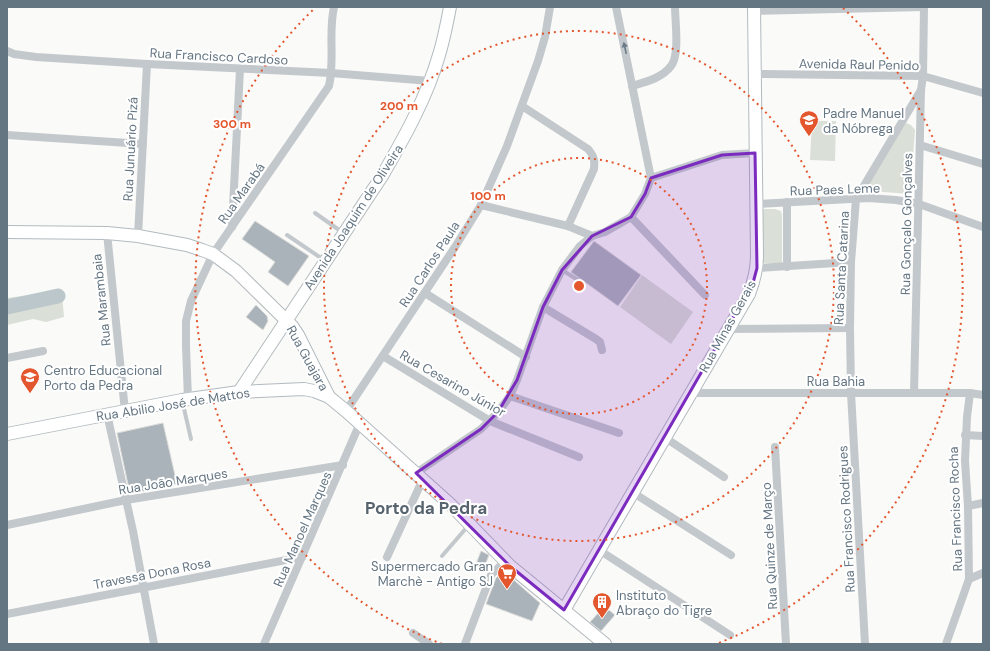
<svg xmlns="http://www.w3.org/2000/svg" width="990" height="651" font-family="'DM Sans',sans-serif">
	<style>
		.green { fill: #dadfd7 }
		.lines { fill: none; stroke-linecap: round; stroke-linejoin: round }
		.river { stroke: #bbc7cb; stroke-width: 15 }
		.building { fill: #aab3b9; stroke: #dcdcda }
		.secondary-casing { stroke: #b3babf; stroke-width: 14 }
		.lane { stroke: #c3c8cc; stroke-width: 4 }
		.street { stroke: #c3c8cc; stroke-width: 8 }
		.secondary { stroke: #fff; stroke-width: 12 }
		.oneway { fill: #6a7a87 }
		.marked { fill: #7b2cbf; fill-opacity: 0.2; stroke: #7b2cbf; stroke-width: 3; stroke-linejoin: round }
		.ring { fill: none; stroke: #e4572e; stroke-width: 2; stroke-dasharray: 2 4 }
		.labels { text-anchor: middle; stroke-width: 4; stroke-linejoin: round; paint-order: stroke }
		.street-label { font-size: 13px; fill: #657683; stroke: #fff }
		.poi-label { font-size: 13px; fill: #657683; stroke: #fff; text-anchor: start }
		.district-label { font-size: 17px; font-weight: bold; fill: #57646e; stroke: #fff }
		.centre { fill: #e4572e; stroke: #fff; stroke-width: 2 }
		.ring-label { font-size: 12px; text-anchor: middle; font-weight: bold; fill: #e4572e; stroke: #fff; stroke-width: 4; stroke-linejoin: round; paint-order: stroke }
	</style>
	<rect width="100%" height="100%" fill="#fafaf8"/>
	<!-- green -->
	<g class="green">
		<polygon points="812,121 836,121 835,161 810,160"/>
		<polygon points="906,123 911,125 915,130 910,194 871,191 866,189 903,127"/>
		<polygon points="764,209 775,209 781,211 782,215 782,263 762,263 761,212"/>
		<polygon points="642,275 693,312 671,344 620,307"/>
		<polygon points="50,292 62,295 64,317 46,322 33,319 7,325 7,298"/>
	</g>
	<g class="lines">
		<!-- river -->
		<polyline class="river" points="7,307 58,296"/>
	</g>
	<!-- building -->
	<g class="building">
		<polygon points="255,221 309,256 288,286 268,272 275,262 242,239"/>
		<polygon points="594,241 641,275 618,306 571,272"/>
		<polygon points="256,305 267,316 268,321 263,330 246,317"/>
		<polygon points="163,423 177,484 130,494 117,433"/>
		<polygon points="481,551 489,555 484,568 476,564"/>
		<polygon points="502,572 507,574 540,603 532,621 486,604 496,578"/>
		<polygon points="602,609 605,612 609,610 615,615 601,631 590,622"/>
	</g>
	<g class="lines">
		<!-- secondary casing -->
		<g class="secondary-casing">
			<g id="secondary">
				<polyline points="7,232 107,233 138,236 187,245 202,250 213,254 236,271 292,326 298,335 329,397"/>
				<path d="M 239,392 L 382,176 C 404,138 427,97 439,55 C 444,39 447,23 450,7"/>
				<polyline points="7,434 182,400 239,392 304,389 314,391 329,397 346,411 451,505 510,566 605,644"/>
				<path d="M 564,610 L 749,294 C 754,281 757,270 757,256 L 754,7"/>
			</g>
		</g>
		<!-- lane -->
		<g class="lane">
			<polyline points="315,213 342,232"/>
			<polyline points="287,235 324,260"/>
			<polyline points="562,270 578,280"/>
			<polyline points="182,400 191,439"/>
			<polyline points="442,556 468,526"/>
		</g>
		<!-- street -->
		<g class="street">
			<polyline points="754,11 924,7"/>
			<polyline points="7,51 14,54 36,57 147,64 331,73 430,81"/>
			<polyline points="756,74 923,76 983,93"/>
			<path d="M 632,86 C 646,82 662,78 671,66 C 680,55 675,21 675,7"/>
			<path d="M 522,106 L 588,149 C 594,156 595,160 594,169 L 568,226"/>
			<polyline points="7,135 143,144"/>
			<polyline points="920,145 983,164"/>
			<polyline points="651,178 722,155 755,153"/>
			<polyline points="787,202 787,267"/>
			<polyline points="756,204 869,198 896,200 919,204 983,227"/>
			<polyline points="481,205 568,226 592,236"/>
			<polyline points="631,217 705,295"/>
			<polyline points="232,227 240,69"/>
			<polyline points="107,233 125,411"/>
			<polyline points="138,236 147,64"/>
			<polyline points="757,268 851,262"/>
			<polyline points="425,293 526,357"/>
			<polyline points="543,307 596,339 600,342 602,350"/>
			<polyline points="727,329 850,328"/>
			<polyline points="383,356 490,421 579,457"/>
			<polyline points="7,358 43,351"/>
			<polyline points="690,393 970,393 983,395"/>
			<polyline points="914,393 921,90 923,76 924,7"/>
			<polyline points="510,396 619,433"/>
			<path d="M 188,399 L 186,346 L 186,321 L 191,301 L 213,254 L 329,86 C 335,60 328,33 334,7"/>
			<polyline points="346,411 455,247 481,205 507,146 538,61 545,37 550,7"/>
			<polyline points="107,414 133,531 154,644"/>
			<polyline points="965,435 983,436"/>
			<polyline points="664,437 724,477"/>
			<polyline points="775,447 786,644"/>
			<polyline points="416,473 481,429 498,412 510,396 517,380 543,307 562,270 580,246 592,236 605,232 631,217 645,194 651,178 616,7"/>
			<polyline points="632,492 731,555"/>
			<polyline points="968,506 983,503"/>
			<polyline points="7,525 126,500 343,465"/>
			<polyline points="599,550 730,635"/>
			<polyline points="387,557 423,479"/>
			<polyline points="969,579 983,573"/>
			<polyline points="7,614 302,557"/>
			<polyline points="413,633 429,644"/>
			<polyline points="264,644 360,423"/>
			<polyline points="465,644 491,575 505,561"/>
			<polyline points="865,644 851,393 850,328 851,262 856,199 921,90"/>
			<polyline points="946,644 969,579 968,506 965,461 967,417 970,393"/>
		</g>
		<!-- secondary -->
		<use href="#secondary" class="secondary"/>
	</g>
	<!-- one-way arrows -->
	<defs><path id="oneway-solid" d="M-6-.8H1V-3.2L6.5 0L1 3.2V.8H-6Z"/></defs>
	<use class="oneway" href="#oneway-solid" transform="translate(625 48) rotate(-102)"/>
	<!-- marked area -->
	<path class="marked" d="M 755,153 L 757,268 L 753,283 L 564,610 L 510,566 L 416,473 L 481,429 L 498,412 L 517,380 L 543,307 L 562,270 L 592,236 L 631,217 L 645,194 L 651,178 L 722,155 Z"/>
	<!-- distance rings -->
	<g class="ring">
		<circle cx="579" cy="286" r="128"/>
		<circle cx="579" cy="286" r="255"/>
		<path d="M442 644A383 383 0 0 1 315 8M843 8A383 383 0 0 1 716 644"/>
	</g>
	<!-- icons -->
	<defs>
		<g id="school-pin" transform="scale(1)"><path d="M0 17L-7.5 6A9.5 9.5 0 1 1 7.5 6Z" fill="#e4572e" stroke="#fff"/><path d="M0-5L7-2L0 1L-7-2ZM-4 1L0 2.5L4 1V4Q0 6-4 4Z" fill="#fff"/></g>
		<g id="supermarket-pin" transform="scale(1)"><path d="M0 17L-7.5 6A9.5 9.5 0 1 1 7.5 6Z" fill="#e4572e" stroke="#fff"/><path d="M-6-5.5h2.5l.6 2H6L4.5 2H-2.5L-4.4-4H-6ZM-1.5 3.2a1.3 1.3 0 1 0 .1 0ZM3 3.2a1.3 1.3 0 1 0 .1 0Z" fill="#fff"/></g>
		<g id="building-pin" transform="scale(1)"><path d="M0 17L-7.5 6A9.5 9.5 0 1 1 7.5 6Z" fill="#e4572e" stroke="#fff"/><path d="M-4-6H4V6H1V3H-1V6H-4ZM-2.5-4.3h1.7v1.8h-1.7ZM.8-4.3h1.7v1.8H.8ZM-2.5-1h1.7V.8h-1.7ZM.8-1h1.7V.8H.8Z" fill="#fff"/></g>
	</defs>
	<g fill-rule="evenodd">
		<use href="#school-pin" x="809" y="120"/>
		<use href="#school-pin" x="30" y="377"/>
		<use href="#supermarket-pin" x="507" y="573"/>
		<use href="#building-pin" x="602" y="602"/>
	</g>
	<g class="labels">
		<!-- street labels -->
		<g class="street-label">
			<text transform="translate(219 56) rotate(3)" y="5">Rua Francisco Cardoso</text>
			<text transform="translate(859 64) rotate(1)" y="5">Avenida Raul Penido</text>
			<text transform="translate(130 149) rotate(-87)" y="5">Rua Junuário Pizá</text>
			<text transform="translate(835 189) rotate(-2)" y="5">Rua Paes Leme</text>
			<text transform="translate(241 193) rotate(-55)" y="5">Rua Marabá</text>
			<text transform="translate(353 217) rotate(-57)" y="5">Avenida Joaquim de Oliveira</text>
			<text transform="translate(906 224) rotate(-89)" y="5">Rua Gonçalo Gonçalves</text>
			<text transform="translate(429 264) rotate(-57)" y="5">Rua Carlos Paula</text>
			<text transform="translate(841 268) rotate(-87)" y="5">Rua Santa Catarina</text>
			<text transform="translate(101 300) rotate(-96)" y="5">Rua Marambaia</text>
			<text transform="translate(727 326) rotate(-61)" y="5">Rua Minas Gerais</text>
			<text transform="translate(308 358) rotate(61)" y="5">Rua Guajara</text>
			<text x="836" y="386">Rua Bahia</text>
			<text transform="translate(453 383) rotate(30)" y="5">Rua Cesarino Júnior</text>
			<text transform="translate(173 404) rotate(-9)" y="5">Rua Abilio José de Mattos</text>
			<text transform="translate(173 481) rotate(-9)" y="5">Rua João Marques</text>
			<text transform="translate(955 509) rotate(-92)" y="5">Rua Francisco Rocha</text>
			<text transform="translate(846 519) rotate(-93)" y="5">Rua Francisco Rodrigues</text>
			<text transform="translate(302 529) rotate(-66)" y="5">Rua Manoel Marques</text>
			<text transform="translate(769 546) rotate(-93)" y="5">Rua Quinze de Março</text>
			<text transform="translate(152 573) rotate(-11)" y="5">Travessa Dona Rosa</text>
		</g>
		<!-- poi labels -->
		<g class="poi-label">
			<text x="823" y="118">Padre Manuel<tspan x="823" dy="15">da Nóbrega</tspan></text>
			<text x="44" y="375">Centro Educacional<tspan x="44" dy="15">Porto da Pedra</tspan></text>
			<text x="493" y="571" text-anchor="end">Supermercado Gran<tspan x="493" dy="15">Marchè - Antigo SJ</tspan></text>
			<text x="616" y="600">Instituto<tspan x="616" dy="15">Abraço do Tigre</tspan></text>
		</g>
		<!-- district labels -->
		<g class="district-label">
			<text x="426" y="514">Porto da Pedra</text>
		</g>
	</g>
	<circle cx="579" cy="286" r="6" class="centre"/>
	<g class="ring-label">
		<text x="399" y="110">200 m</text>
		<text x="232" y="128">300 m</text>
		<text x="488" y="200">100 m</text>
	</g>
	<!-- border -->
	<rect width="990" height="651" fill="none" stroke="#657683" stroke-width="16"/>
</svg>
